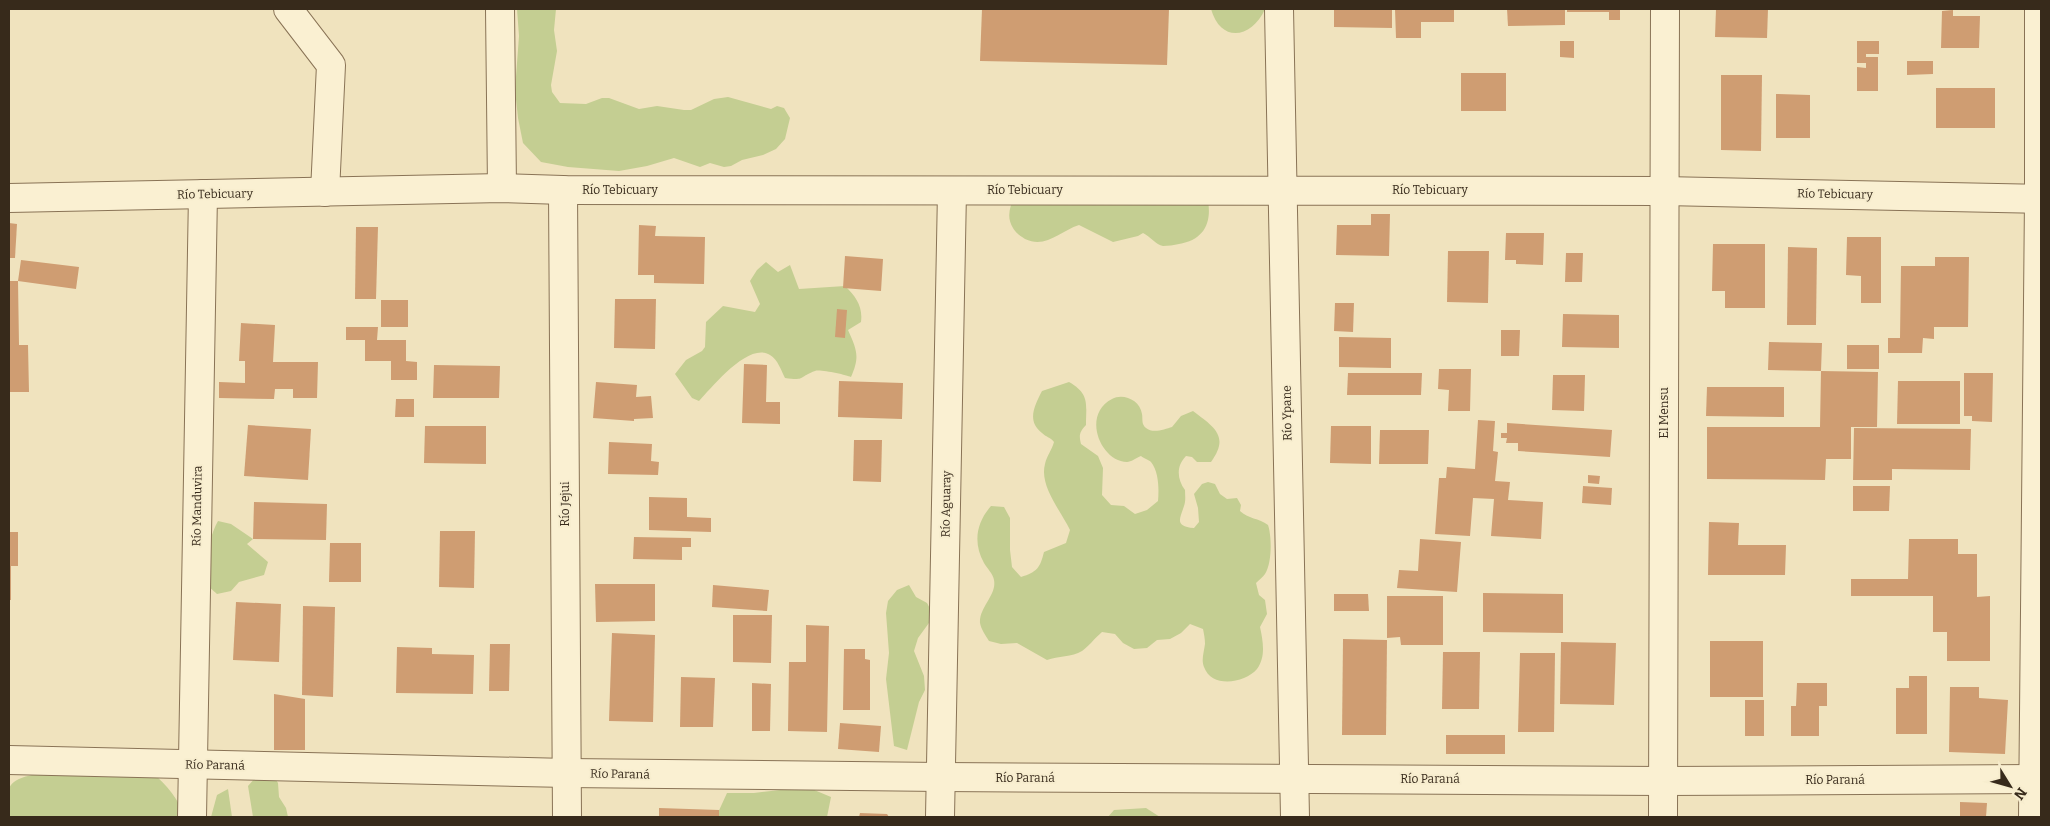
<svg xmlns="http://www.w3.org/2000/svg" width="2050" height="826" font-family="Bitter,serif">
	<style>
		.green { fill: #c4ce92 }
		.building { fill: #cf9d72 }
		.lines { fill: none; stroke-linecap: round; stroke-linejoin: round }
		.street-casing { stroke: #897356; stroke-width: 30 }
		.street { stroke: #faf0d2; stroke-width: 28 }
		.labels { text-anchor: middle; stroke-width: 4; stroke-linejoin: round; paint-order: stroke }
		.street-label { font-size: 12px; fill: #372a1b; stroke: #f7edce }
	</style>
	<rect width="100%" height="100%" fill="#f0e3be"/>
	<!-- green -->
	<g class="green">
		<polygon points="517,9 556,9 554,30 557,51 551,85 552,92 560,103 586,104 602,98 609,98 639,109 657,106 684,110 691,110 714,99 728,97 771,109 777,106 784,108 790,118 785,139 776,149 763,155 742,160 731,166 724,167 710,163 700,167 674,158 647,166 619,171 568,167 541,162 523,143 518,118 515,90 519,36"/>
		<path d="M 1211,9 L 1265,9 C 1252,38 1221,44 1211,9 Z"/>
		<path d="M 1015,195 L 1208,201 C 1212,224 1203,240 1179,244 C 1174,245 1168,246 1163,246 C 1156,245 1150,236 1143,233 L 1138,236 L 1113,242 L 1079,225 C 1060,231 1046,249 1025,239 C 1020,236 1016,233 1013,228 C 1006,217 1010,206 1015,195 Z"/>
		<path d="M 766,262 L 778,272 L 790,265 L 799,289 L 845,286 C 856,297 863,306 861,322 L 848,330 C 857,350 860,357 851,377 C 846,375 820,369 815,371 C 798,377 806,381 785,378 C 781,370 778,360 770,355 C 749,341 712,387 699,401 L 692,398 L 675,374 L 686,360 L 702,351 L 705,347 L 706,322 L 723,306 L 755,312 L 760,304 L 750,281 L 757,270 Z"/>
		<path d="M 1069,382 C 1090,394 1086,404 1086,425 C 1079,432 1079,436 1081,444 L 1098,456 L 1103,468 L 1102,495 L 1111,505 L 1124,506 L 1135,514 L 1147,510 L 1158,501 C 1159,490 1159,472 1151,462 C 1149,460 1143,458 1141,456 C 1136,458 1131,462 1127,462 C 1101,462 1081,415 1112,399 C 1123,393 1140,400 1142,414 C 1143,419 1141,424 1146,428 C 1153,434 1165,429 1172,427 L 1181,416 L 1193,411 C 1214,427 1230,436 1211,462 L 1197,462 L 1192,457 L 1186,456 C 1176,466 1177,479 1185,490 C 1185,495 1186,501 1184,506 C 1180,519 1174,526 1194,528 L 1199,522 L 1198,508 L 1194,494 L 1202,484 L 1208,482 L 1215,484 L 1220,494 L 1227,499 L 1237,498 L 1241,505 L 1240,511 C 1248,519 1259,518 1268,525 C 1272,537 1272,563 1265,574 C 1263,577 1259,580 1256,583 L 1259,595 L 1265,600 L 1267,614 L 1260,627 C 1263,641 1266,657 1257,669 C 1245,683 1212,689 1204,667 C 1201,660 1204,652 1205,644 C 1205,639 1204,634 1203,629 L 1190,624 L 1181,633 L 1170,639 L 1157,640 L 1147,648 L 1134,649 L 1123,643 L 1115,634 L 1102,632 C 1095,638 1087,648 1082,651 C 1072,657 1058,656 1047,660 L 1017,643 L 1001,644 L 989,641 C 986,636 981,629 980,623 C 979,607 997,595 994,580 C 993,574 987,568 984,563 C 973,543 976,523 991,506 L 1004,507 L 1010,518 L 1010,550 L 1012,567 L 1021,577 C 1037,572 1040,568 1044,552 L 1066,543 L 1070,530 C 1061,511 1039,486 1045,464 C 1047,455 1052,450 1054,442 C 1050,437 1046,437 1042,433 C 1026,421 1035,405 1042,391 Z"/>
		<path d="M 218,521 L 231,524 L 253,539 L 247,544 L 268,562 L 264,575 L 239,582 L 231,591 L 217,594 C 213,590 208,587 207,582 C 202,566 210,535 218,521 Z"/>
		<polygon points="909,585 916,597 927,603 934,616 918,638 914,651 924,676 925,690 919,702 907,750 894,746 886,679 889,653 886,613 888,601 897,590"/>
		<polygon points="270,771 278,783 279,797 286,808 288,817 253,817 248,786 257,776"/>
		<path d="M 56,772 L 152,773 C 168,785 177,799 186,817 L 9,817 C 9,809 6,797 9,789 C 13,775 43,773 56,772 Z"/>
		<polygon points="807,787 831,797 827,817 716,817 727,793 754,793"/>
		<polygon points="228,789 232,817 211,817 217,795"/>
		<polygon points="1146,808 1160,817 1108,817 1114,810"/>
	</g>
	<!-- building -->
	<g class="building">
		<polygon points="982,9 1169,9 1167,65 980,61"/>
		<polygon points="1334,9 1392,9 1392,28 1334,27"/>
		<polygon points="1395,9 1454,9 1454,22 1421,22 1421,38 1396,38"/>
		<polygon points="1507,9 1565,9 1565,25 1508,26"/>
		<polygon points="1567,9 1620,9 1620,20 1609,20 1609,12 1567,12"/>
		<polygon points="1716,9 1768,9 1767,38 1715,37"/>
		<polygon points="1953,10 1953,16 1980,16 1979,48 1941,48 1942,11"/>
		<polygon points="1560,41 1574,41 1574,58 1560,57"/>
		<polygon points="1857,41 1879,41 1879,54 1866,54 1866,57 1878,57 1878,91 1857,91 1857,67 1866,68 1866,63 1857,63"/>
		<polygon points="1907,61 1933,61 1933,74 1907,75"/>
		<rect x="1461" y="73" width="45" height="38"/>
		<polygon points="1721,75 1762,75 1761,151 1721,150"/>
		<rect x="1936" y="88" width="59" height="40"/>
		<polygon points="1776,94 1810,95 1810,138 1776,138"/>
		<polygon points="1371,214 1390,214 1389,256 1336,255 1337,225 1371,225"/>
		<polygon points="9,223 17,224 15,258 9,258"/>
		<polygon points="639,225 656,226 655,236 705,237 704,284 654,283 654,275 638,275"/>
		<polygon points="356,227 378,227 376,299 355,299"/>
		<polygon points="1506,233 1544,233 1543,265 1516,264 1516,260 1505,260"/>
		<polygon points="1847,237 1881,237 1881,303 1861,303 1861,276 1846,275"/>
		<polygon points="1713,244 1765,244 1765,308 1725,308 1725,291 1712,291"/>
		<polygon points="1788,247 1817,248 1816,325 1787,325"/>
		<polygon points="1448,251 1489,251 1488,303 1447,302"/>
		<polygon points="1566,253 1583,253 1582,282 1565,282"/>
		<polygon points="845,256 883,259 881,291 843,288"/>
		<polygon points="1935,257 1969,257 1968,327 1934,327 1934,339 1923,338 1922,353 1888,353 1888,338 1900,338 1901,266 1935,266"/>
		<polygon points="21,260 79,267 76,289 18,281 19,345 28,345 29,392 9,392 9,281 18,281"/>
		<polygon points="615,299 656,299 655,349 614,348"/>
		<rect x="381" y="300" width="27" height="27"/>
		<polygon points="1335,303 1354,303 1353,332 1334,331"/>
		<polygon points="837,309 847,310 845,338 835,337"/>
		<polygon points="1563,314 1619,315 1619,348 1562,347"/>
		<polygon points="241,323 275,325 273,362 318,362 317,398 293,398 293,389 275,389 274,399 219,398 219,382 245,383 245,361 239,361"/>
		<polygon points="346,327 378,327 377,340 406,340 406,361 417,362 417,380 391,380 391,361 365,361 365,340 346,340"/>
		<polygon points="1501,330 1520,330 1519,356 1501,356"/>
		<polygon points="1339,337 1391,338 1391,368 1339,367"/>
		<polygon points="1769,342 1822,343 1821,371 1878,372 1877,427 1851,427 1851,459 1826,459 1825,480 1707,479 1707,427 1820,427 1821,371 1768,370"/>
		<rect x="1847" y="345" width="32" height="24"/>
		<polygon points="744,364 767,365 766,402 780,402 780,424 742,423"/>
		<polygon points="434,365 500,366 499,398 433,398"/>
		<polygon points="1439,369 1471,369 1470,411 1448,411 1449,390 1438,389"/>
		<polygon points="1348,373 1422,373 1421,395 1347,395"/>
		<polygon points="1964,373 1993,373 1992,422 1972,421 1972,416 1964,416"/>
		<polygon points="1553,375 1585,375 1584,411 1552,410"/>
		<polygon points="839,381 903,383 902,419 838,417"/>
		<polygon points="1898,381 1960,381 1960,424 1897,424"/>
		<polygon points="596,382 637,385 636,397 651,396 653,418 634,419 634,421 593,418"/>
		<polygon points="1707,387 1784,387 1784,417 1706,416"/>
		<polygon points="396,399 414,399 414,417 395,417"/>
		<polygon points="1478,420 1495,421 1493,451 1498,452 1495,481 1510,482 1508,500 1543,502 1541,539 1491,536 1494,499 1473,498 1470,536 1435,534 1439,478 1446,478 1447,467 1475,469"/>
		<polygon points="1507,423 1612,430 1610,457 1518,451 1518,443 1506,443 1507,438 1501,438 1501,433 1507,433"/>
		<polygon points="248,425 311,429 308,480 244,476"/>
		<polygon points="425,426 486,426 486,464 424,463"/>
		<polygon points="1331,426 1371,426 1371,464 1330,463"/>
		<polygon points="1854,428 1971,429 1970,470 1892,469 1892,480 1853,480"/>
		<polygon points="1380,430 1429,430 1428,464 1379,464"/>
		<polygon points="854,440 882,440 881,482 853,481"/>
		<polygon points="609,442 652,444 651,461 659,462 658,475 608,474"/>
		<polygon points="1588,475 1600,476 1599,484 1588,483"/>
		<polygon points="1583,486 1612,488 1611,505 1582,503"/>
		<polygon points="1853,486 1890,486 1889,511 1853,511"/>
		<polygon points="649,497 687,498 687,517 711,518 711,532 649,530"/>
		<polygon points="254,502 327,504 326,540 253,539"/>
		<polygon points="1709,522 1739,523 1738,545 1786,545 1785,575 1708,575"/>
		<polygon points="440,531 475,531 474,588 439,587"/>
		<polygon points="9,532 18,532 18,566 11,566 11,600 9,600"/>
		<polygon points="634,537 691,538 691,547 682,547 682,560 633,559"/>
		<polygon points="1420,539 1461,542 1457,592 1397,588 1399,570 1418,571"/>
		<polygon points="1909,539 1958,539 1958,554 1977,554 1977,597 1990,596 1990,661 1947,661 1947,632 1933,632 1933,596 1851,596 1851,579 1908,579"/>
		<polygon points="330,543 361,543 361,582 329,582"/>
		<polygon points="595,584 655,584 655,621 596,622"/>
		<polygon points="713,585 769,590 767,611 712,607"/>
		<polygon points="1483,593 1563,594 1563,633 1483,632"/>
		<polygon points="1334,594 1368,594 1369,611 1334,611"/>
		<polygon points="1387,596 1443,596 1443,645 1401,645 1400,637 1387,638"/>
		<polygon points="236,602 281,604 279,662 233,660"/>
		<polygon points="303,606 335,607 333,697 302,695"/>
		<polygon points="733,615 772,615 771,663 733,662"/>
		<polygon points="806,625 829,626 827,732 788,731 789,662 806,662"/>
		<polygon points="612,633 655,635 653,722 609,721"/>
		<polygon points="1343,639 1387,640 1386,735 1342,735"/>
		<rect x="1710" y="641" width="53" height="56"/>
		<polygon points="1561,642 1616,643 1614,705 1560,704"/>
		<polygon points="490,644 510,644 509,691 489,691"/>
		<polygon points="397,647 432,648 432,654 474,655 473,694 396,693"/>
		<polygon points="844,649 865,649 865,659 870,660 870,710 843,710"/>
		<polygon points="1443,652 1480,652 1479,709 1442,709"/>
		<polygon points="1520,653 1555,653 1554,732 1518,732"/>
		<polygon points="1909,676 1927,676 1927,734 1896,734 1896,688 1909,688"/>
		<polygon points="681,677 715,678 713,727 680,727"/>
		<polygon points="752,683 771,684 770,731 752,731"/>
		<polygon points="1797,683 1827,683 1827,706 1819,706 1819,736 1791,736 1791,706 1796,706"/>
		<polygon points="1950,687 1979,687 1979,698 2008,700 2005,754 1949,752"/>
		<polygon points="274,694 305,699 305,750 274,750"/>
		<rect x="1745" y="700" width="19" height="36"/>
		<polygon points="840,723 881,726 879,752 838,749"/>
		<rect x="1446" y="735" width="59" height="19"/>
		<polygon points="1960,802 1987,803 1986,817 1960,817"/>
		<polygon points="659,808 719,810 719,817 659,817"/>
		<polygon points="860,813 887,814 889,817 859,817"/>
	</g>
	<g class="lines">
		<!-- street casing -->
		<g class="street-casing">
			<g id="street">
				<polyline points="288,9 331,65 325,192"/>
				<polyline points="500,9 502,188"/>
				<polyline points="1279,9 1295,817"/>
				<polyline points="563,190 567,817"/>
				<polyline points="9,198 502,188 563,190 1664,191 2041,199"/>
				<polyline points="9,760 567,773 941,777 1663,781 2041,779"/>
				<polyline points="192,817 203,194"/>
				<polyline points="940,817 952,191"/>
				<polyline points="1663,817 1665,9"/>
				<polyline points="2033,817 2039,199 2039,9"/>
			</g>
		</g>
		<!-- street -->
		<use href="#street" class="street"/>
	</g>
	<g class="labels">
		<!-- street labels -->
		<g class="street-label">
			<text x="620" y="194">Río Tebicuary</text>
			<text x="1025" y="194">Río Tebicuary</text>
			<text x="1430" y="194">Río Tebicuary</text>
			<text transform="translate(215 194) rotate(-1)" y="4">Río Tebicuary</text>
			<text transform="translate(1835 194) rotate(1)" y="4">Río Tebicuary</text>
			<text transform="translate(1287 413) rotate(-91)" y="4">Río Ypane</text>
			<text transform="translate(1664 413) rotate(-90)" y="4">El Mensu</text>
			<text transform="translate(565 504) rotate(-90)" y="4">Río Jejui</text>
			<text transform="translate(946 504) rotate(-89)" y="4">Río Aguaray</text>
			<text transform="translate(197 506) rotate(-89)" y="4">Río Manduvira</text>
			<text transform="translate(215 765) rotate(1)" y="4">Río Paraná</text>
			<text transform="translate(620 774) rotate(1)" y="4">Río Paraná</text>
			<text x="1025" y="782">Río Paraná</text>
			<text x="1430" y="783">Río Paraná</text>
			<text x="1835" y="784">Río Paraná</text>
		</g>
	</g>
	<!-- border -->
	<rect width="2050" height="826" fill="none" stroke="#372a1b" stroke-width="20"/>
	<!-- north arrow -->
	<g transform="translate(2010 786) rotate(127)" stroke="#f7edce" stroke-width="4" paint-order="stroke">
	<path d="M0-4L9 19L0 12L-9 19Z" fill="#372a1b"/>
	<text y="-8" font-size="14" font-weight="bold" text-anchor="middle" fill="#372a1b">N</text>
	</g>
</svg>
